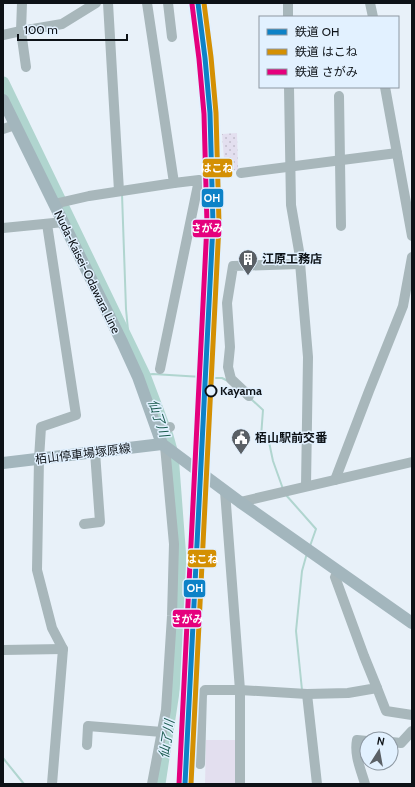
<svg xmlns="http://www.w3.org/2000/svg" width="415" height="787" font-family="Cabin,'Noto Sans JP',sans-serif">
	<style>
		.park { fill: #e3dfef }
		.garden { fill: url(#garden-dots) }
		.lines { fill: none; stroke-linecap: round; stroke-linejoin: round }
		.stream { stroke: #b0d5cf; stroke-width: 2 }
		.river { stroke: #b0d5cf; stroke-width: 13 }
		.minor { stroke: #a8b7bb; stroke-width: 10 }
		.major { stroke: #a3b6bd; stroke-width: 12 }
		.rail-1-casing { stroke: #e2f1ff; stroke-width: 8 }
		.rail-2-casing { stroke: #e2f1ff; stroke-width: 8 }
		.rail-3-casing { stroke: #e2f1ff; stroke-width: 8 }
		.rail-1 { stroke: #0d82c7; stroke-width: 5 }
		.rail-2 { stroke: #d49003; stroke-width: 5 }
		.rail-3 { stroke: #e5007d; stroke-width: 5 }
		.stop-dot { fill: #e2f1ff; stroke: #0d1217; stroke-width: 2 }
		.labels { text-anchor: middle; stroke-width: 3; stroke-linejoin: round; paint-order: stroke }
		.poi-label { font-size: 12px; font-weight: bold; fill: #0d1217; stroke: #e2f1ff; text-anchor: start }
		.street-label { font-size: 12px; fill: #0d1217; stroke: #e2f1ff }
		.stop-label { font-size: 12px; font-weight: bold; fill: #0d1217; stroke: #e2f1ff; text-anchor: start }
		.water-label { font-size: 13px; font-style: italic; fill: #1a5a4e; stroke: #e2f1ff }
		.line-badge { stroke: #e2f1ff; stroke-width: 1.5 }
		.badge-label { font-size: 11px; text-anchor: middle; font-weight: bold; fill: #fff }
	</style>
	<defs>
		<pattern id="garden-dots" width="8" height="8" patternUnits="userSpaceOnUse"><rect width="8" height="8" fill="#e3dfef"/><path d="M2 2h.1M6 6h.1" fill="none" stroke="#c2becc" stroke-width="1.8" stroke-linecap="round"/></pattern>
	</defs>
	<rect width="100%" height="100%" fill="#e8f1f9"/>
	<!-- park -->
	<polygon class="park" points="206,740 237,740 238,784 205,784"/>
	<!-- garden -->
	<polygon class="garden" points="237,133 238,170 226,171 225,171 222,134"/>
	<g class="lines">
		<!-- stream -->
		<g class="stream">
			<polyline points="122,194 126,309 128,330 125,334"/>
			<polyline points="144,375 153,374 202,377"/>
			<polyline points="211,378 222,378 228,381"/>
			<polyline points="250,398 263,410 261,437 269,442 273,461 283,489"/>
			<polyline points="286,495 316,529 310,546"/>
			<polyline points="302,690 296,631 302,571 307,553"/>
			<polyline points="3,758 24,784"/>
		</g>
		<!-- river -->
		<polyline class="river" points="3,83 144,375 167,436 172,454 181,573 178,659 159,784"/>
		<!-- minor -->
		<g class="minor">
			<polyline points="22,3 21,31 26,67"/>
			<polyline points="108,3 119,191"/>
			<polyline points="168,3 172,37"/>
			<polyline points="288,3 288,17"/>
			<polyline points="370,3 373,17"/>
			<polyline points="3,35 21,31 62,24 96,3"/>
			<polyline points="289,87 291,205 299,251 308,357 306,486"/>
			<polyline points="385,87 412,236"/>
			<polyline points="339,96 341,226"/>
			<polyline points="3,129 15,125"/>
			<polyline points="241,173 397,153"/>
			<polyline points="54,204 89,196 174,183 147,3"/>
			<polyline points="47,224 76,415 41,427 39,459 37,570 52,628 63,649 52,784"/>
			<polyline points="3,228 64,222"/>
			<polyline points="160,369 199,180 174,183"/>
			<polyline points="249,396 231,379 228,367 230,347 227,303 233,266 300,264"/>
			<polyline points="158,431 170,427"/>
			<polyline points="335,480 369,391 403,306 412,257"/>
			<polyline points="225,491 240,690 240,784"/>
			<polyline points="240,502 412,462"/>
			<polyline points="84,524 100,522 95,452"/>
			<polyline points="3,650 63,649"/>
			<polyline points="377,688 386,711 412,715"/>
			<polyline points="307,694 348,693 377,688 364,656 335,577 338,572"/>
			<polyline points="391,742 401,743 412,731"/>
			<polyline points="87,745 88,726 162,732"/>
			<polyline points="200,764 202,694 205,690 240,690 307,694 317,784"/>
			<polyline points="152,784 166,710 172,616 174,544 165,446"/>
			<path d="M 365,784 C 361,770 354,755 357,740 L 367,741"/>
		</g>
		<!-- major -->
		<g class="major">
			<polyline points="3,100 122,342 138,377 162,444 240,502 412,623"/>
			<polyline points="3,463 162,444"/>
		</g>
		<!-- rail-1 casing -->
		<g class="rail-1-casing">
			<polyline id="rail-1" points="185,784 213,224 210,113 205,58 198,3"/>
		</g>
		<!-- rail-2 casing -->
		<g class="rail-2-casing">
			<polyline id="rail-2" points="191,784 219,224 216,113 211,57 204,3"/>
		</g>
		<!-- rail-3 casing -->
		<g class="rail-3-casing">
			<polyline id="rail-3" points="179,784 207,224 204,114 199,59 192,4"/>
		</g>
		<!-- rail-1 -->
		<use href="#rail-1" class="rail-1"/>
		<!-- rail-2 -->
		<use href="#rail-2" class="rail-2"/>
		<!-- rail-3 -->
		<use href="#rail-3" class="rail-3"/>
	</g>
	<!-- icons -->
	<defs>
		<g id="building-pin" transform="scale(1)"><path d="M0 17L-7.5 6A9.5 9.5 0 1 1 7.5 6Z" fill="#5a6066" stroke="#e2f1ff"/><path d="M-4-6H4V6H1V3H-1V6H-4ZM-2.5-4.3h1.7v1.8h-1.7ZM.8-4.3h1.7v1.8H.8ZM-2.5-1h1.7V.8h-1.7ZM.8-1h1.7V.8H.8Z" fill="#fff"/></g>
		<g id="civic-pin" transform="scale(1)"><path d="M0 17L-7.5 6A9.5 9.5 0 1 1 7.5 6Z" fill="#5a6066" stroke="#e2f1ff"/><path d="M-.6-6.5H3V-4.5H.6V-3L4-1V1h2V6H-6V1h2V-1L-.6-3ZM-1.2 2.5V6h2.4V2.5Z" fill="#fff"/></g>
	</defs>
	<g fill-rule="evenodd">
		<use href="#building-pin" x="248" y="259"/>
		<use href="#civic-pin" x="241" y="438"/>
	</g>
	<!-- markers -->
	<circle class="stop-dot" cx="211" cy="391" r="5.5"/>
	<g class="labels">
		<!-- poi labels -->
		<g class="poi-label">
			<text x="262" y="263">江原工務店</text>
			<text x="255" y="442">栢山駅前交番</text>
		</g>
		<!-- street labels -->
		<g class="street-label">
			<text transform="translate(87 272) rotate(64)" y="4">Nuda-Kaisei-Odawara Line</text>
			<text transform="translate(83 454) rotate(-7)" y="4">栢山停車場塚原線</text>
		</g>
		<!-- stop labels -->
		<g class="stop-label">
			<text x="220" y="395">Kayama</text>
		</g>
		<!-- water labels -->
		<g class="water-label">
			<text transform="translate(159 418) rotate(71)" y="5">仙了川</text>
			<text transform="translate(166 739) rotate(-81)" y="5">仙了川</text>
		</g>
	</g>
	<g class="line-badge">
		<rect x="202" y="158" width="31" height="20" rx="4" fill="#d49003"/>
		<rect x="201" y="188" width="23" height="20" rx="4" fill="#0d82c7"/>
		<rect x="192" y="219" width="30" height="19" rx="4" fill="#e5007d"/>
		<rect x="187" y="549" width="30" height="19" rx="4" fill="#d49003"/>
		<rect x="183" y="579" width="23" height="19" rx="4" fill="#0d82c7"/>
		<rect x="172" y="609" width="30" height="19" rx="4" fill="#e5007d"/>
	</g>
	<g class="badge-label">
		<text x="217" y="172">はこね</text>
		<text x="212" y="202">OH</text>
		<text x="207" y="232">さがみ</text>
		<text x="202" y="563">はこね</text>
		<text x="195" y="592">OH</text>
		<text x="187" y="623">さがみ</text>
	</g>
	<!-- border -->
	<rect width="415" height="787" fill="none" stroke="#0d1217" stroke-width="8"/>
	<!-- legend -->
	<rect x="259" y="16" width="140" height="72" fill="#e2f1ff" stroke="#8d98a2"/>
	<rect x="267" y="29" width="20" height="6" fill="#0d82c7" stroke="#8d98a2"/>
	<text x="295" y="36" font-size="12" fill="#0d1217">鉄道 OH</text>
	<rect x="267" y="49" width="20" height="6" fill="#d49003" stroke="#8d98a2"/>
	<text x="295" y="56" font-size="12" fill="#0d1217">鉄道 はこね</text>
	<rect x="267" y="69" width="20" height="6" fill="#e5007d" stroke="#8d98a2"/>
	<text x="295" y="76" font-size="12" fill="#0d1217">鉄道 さがみ</text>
	<!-- north arrow -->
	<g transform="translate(379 751) rotate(11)"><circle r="19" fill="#e2f1ff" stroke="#8d98a2"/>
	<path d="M0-3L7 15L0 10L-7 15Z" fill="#5a6066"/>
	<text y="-6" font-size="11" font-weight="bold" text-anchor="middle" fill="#0d1217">N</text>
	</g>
	<!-- scale -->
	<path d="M18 34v6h109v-6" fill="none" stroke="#0d1217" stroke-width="2"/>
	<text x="24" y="34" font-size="12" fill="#0d1217" stroke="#e2f1ff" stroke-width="3" paint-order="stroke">100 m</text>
</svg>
